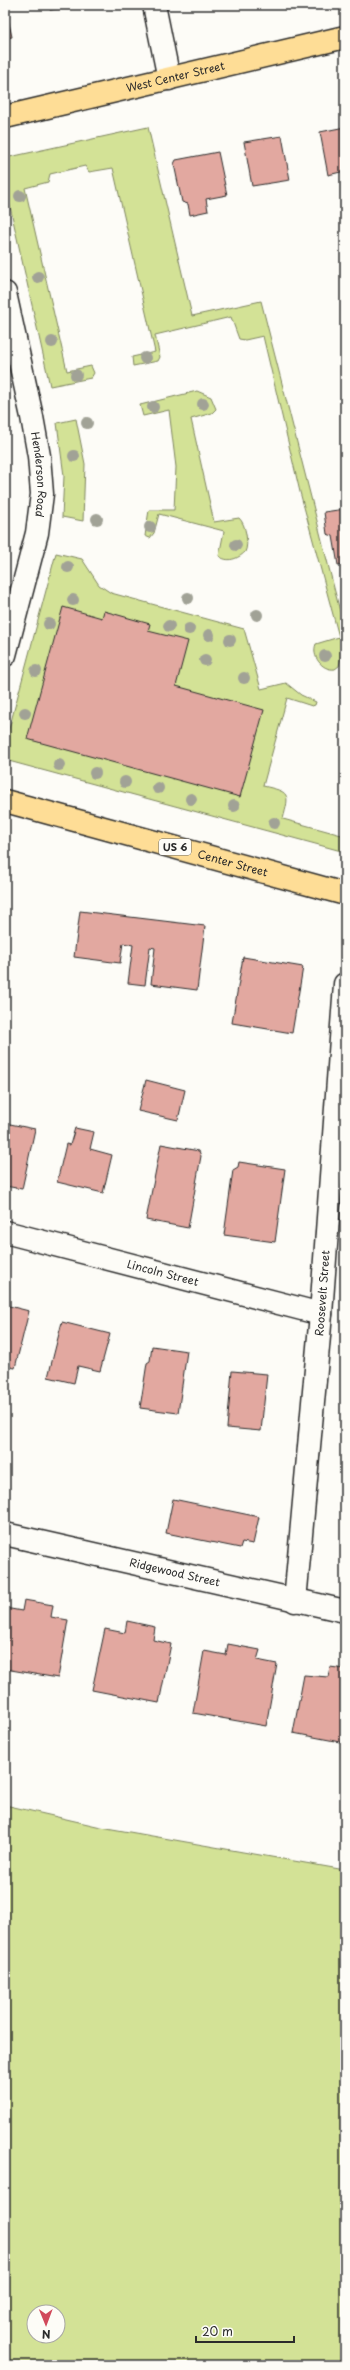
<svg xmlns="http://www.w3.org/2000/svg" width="350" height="2370" font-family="'Playpen Sans',sans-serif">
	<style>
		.green { fill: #d3e296; stroke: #7f8660; fill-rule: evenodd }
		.building { fill: #e2a8a0; stroke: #2b2b2b }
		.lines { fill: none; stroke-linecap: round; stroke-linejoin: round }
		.minor-casing { stroke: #2b2b2b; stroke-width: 25 }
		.major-casing { stroke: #2b2b2b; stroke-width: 25 }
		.minor { stroke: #fdfcf7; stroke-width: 22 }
		.major { stroke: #fedd96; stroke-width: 22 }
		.tree { fill: #a1a296 }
		.labels { text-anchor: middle; stroke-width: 3.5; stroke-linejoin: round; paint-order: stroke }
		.shield { fill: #fdfcf7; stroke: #6a6a68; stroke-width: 1 }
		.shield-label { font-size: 10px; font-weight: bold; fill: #2b2b2b }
		.street-label { font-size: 11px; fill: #2b2b2b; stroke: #fdfcf7 }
	</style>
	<rect width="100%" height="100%" fill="#fdfcf7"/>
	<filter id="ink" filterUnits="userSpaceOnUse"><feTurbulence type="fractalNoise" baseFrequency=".025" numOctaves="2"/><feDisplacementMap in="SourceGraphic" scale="8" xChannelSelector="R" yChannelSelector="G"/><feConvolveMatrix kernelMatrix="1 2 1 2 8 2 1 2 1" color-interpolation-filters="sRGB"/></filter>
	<g filter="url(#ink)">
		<!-- green -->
		<g class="green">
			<path d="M 148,127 L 192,316 L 261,301 L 345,631 L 345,649 L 343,649 L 339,666 L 335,669 C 322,671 311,656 316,644 L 339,637 L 300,492 L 263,336 L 245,340 L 239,339 L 231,317 L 155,335 L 160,357 L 158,361 L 133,366 L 132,357 L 155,352 L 113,168 L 89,172 L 85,166 L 50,174 L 48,182 L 25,188 L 67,371 L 91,366 L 94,373 L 91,378 L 50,386 L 5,184 L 5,158 Z"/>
			<path d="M 197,391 L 211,397 L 216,409 L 212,413 L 191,419 L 214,522 L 239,518 C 246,524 249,545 245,552 C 238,559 227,563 219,556 L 224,531 L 159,514 L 154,533 L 150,538 L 145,536 L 149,510 L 174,510 L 176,467 L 169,410 L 143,416 L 140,405 Z"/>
			<polygon points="76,419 85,464 83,521 62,517 64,476 57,423"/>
			<path d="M 56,553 L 82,559 L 99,585 L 111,593 L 244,629 L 261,689 L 286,683 L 301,695 L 316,702 L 315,705 L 312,706 L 287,698 L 263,786 C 290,792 290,793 283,819 L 345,836 L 345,852 L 5,760 L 5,744 Z"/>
			<path d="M 5,1805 L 101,1827 L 345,1870 L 345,2365 L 5,2365 ZM 34,2312 L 58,2312 L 58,2336 L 34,2336 Z"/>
		</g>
		<!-- building -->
		<g class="building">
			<polygon points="5,5 12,37 5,38"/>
			<polygon points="49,5 90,5 50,10"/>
			<polygon points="345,127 345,171 328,175 320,132"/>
			<polygon points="282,136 290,180 252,186 244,142"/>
			<polygon points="218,152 227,195 206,199 208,211 190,215 188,204 182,202 174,164 176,160"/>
			<polygon points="345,509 345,564 338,565 333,536 327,534 324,512"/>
			<polygon points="63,607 102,618 104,611 150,624 148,631 188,641 176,686 264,710 240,797 27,739"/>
			<polygon points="80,911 205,926 197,990 151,984 155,948 150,947 145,985 128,983 133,945 123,943 120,963 74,957"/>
			<polygon points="243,957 303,967 292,1033 232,1023"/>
			<polygon points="146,1080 185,1090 178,1120 138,1111"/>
			<polygon points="5,1123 35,1129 22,1189 5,1186"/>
			<polygon points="75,1128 94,1132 90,1149 112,1155 103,1193 57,1182 66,1144 70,1145"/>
			<polygon points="161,1144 199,1151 201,1156 188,1228 146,1220"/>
			<polygon points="239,1162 285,1169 275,1242 224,1235 233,1170 238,1167"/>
			<polygon points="5,1305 29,1311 15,1368 5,1366"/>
			<polygon points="62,1322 110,1334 100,1371 78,1366 74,1383 48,1377"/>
			<polygon points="152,1346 187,1351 178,1413 140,1408 147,1363 150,1361"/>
			<polygon points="232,1371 267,1374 261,1431 227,1428"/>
			<polygon points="173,1499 259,1517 253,1544 242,1542 240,1548 166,1533"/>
			<polygon points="24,1600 53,1605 51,1617 68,1620 58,1678 5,1669 5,1608 22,1611"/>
			<polygon points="127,1621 155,1627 153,1640 171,1644 159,1703 92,1690 105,1629 125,1633"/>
			<polygon points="228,1644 260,1650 257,1660 277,1664 266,1726 193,1713 204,1651 226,1655"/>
			<polygon points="330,1667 345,1669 345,1743 293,1733 304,1675 328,1677"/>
		</g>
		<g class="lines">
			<!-- minor casing -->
			<g class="minor-casing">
				<g id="minor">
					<polyline points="154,5 169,79"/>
					<path id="s1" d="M 5,293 L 32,417 L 39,456 L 42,494 L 37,533 L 5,655"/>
					<path id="s2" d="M 5,1232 L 321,1314"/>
					<path id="s3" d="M 5,1534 L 345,1611"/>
					<path id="s4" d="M 295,1601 L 321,1314 L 345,984"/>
				</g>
			</g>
			<!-- major casing -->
			<g class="major-casing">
				<g id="major">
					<path id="s5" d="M 5,117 L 345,37"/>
					<path id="s6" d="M 5,801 L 345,894"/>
				</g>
			</g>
			<!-- minor -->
			<use href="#minor" class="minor"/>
			<!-- major -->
			<use href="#major" class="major"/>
		</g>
		<!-- trees -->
		<g class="tree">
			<circle cx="20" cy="196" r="6"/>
			<circle cx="38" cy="277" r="6"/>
			<circle cx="52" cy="342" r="6"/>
			<circle cx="145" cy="358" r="6"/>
			<circle cx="76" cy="375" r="6"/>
			<circle cx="203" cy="404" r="6"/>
			<circle cx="153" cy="407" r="6"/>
			<circle cx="87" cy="423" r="6"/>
			<circle cx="74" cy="456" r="6"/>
			<circle cx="97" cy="519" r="6"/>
			<circle cx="150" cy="527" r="6"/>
			<circle cx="236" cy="545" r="6"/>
			<circle cx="68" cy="567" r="6"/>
			<circle cx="188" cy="598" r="6"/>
			<circle cx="73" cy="600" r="6"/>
			<circle cx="257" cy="615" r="6"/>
			<circle cx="49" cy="624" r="6"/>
			<circle cx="169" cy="626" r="6"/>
			<circle cx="189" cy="629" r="6"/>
			<circle cx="209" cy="635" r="6"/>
			<circle cx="230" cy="640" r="6"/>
			<circle cx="325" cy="656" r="6"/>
			<circle cx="205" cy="660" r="6"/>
			<circle cx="36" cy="671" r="6"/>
			<circle cx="244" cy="678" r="6"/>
			<circle cx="25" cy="713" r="6"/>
			<circle cx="59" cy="765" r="6"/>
			<circle cx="95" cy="773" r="6"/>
			<circle cx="125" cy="782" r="6"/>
			<circle cx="158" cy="788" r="6"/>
			<circle cx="191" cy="799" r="6"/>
			<circle cx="234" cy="806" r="6"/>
			<circle cx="274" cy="823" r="6"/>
		</g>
	</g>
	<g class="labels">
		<!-- shield labels -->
		<rect class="shield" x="159" y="839" width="32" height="16" rx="3"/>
		<g class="shield-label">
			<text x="175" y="851">US 6</text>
		</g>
		<!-- street labels -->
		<g class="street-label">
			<text dy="4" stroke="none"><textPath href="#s5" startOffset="175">West Center Street</textPath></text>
			<text dy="4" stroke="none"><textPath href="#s1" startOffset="185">Henderson Road</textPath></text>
			<text dy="4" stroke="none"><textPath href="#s6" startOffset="236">Center Street</textPath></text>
			<text dy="4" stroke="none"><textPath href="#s2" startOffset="163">Lincoln Street</textPath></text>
			<text dy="4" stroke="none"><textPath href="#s4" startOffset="309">Roosevelt Street</textPath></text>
			<text dy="4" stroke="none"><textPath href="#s3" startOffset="174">Ridgewood Street</textPath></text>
		</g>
	</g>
	<!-- margin -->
	<rect width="350" height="2370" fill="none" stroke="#fdfcf7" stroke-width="20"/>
	<rect x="10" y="10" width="330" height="2350" fill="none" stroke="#2b2b2b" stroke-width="1.5" filter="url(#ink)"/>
	<!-- north arrow -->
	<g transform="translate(46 2324) rotate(179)"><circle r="19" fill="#fdfcf7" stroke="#a9a8a5"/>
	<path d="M0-3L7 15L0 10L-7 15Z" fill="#d1495b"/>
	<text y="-6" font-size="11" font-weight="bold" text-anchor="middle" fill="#2b2b2b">N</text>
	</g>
	<!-- scale -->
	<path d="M196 2336v6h98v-6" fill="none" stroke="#2b2b2b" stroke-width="2"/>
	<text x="202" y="2336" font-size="12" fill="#2b2b2b" stroke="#fdfcf7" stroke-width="3" paint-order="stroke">20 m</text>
</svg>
